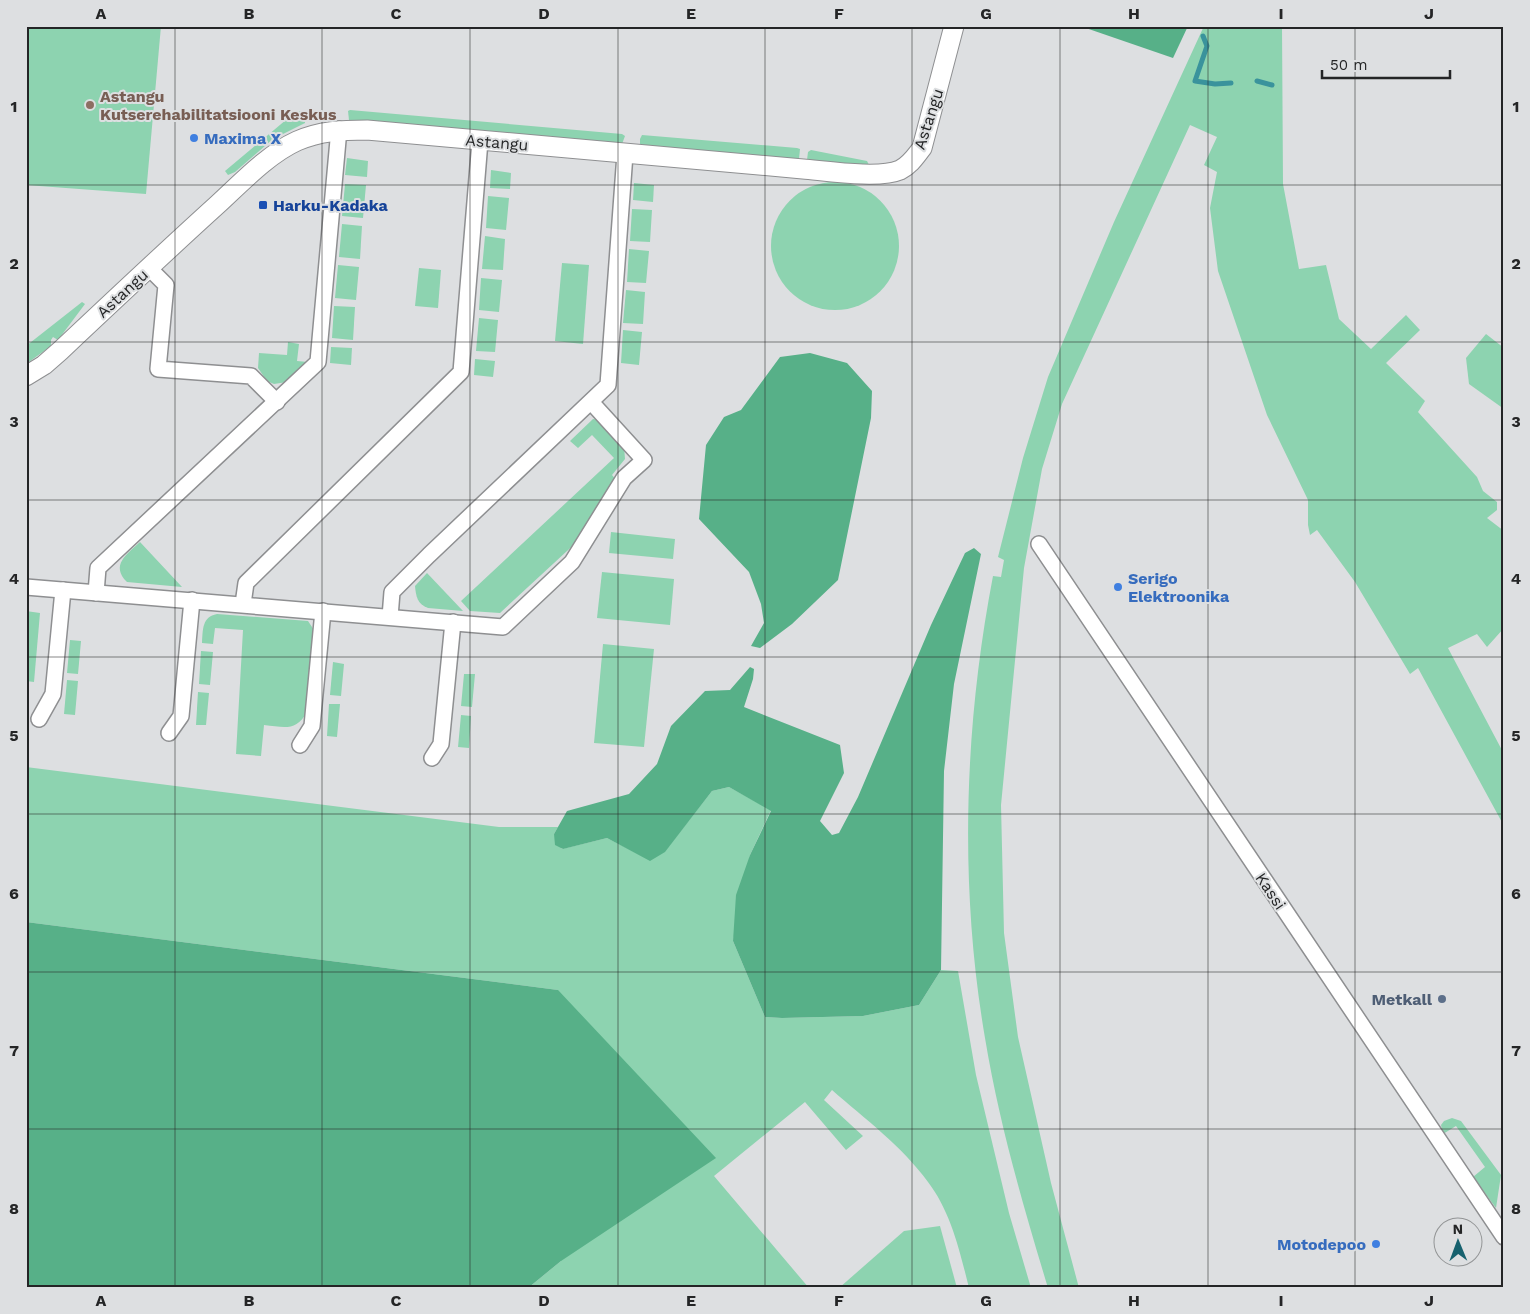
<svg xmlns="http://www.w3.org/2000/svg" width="1530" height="1314" font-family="'Work Sans',sans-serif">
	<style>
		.green { fill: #8dd3b0 }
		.forest { fill: #57b088 }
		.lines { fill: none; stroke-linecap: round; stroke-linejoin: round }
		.stream { stroke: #3a939c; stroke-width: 5 }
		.minor-casing { stroke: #8e8f91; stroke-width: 18 }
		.tertiary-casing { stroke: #8e8f91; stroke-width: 21 }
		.minor { stroke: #fff; stroke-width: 15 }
		.tertiary { stroke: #fff; stroke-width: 19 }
		.grid { fill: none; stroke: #242526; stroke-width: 1; stroke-opacity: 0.55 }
		.education-dot { fill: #8d6e63; stroke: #dddfe1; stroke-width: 2 }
		.shop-dot { fill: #3f7fe0; stroke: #dddfe1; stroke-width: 2 }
		.transit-dot { fill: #1a4fb4; stroke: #dddfe1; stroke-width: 2 }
		.service-dot { fill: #5c6f8a; stroke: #dddfe1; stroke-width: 2 }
		.labels { text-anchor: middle; stroke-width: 4; stroke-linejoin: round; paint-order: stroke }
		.education-label { font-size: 16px; font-weight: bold; fill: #785e54; stroke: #dddfe1; text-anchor: start }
		.street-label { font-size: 16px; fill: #242526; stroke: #dddfe1 }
		.shop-label { font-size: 16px; font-weight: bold; fill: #366cbe; stroke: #dddfe1; text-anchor: start }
		.transit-label { font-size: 16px; font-weight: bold; fill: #164399; stroke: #dddfe1; text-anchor: start }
		.service-label { font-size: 16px; font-weight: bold; fill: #4e5e75; stroke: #dddfe1; text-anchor: end }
		.neatline { fill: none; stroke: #242526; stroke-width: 2 }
		.grid-label { font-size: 16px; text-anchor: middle; font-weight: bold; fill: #242526 }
	</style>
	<rect width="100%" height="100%" fill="#dddfe1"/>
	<!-- green -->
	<g class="green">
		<polygon points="26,26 161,26 146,194 26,185"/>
		<path d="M 1204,26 L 1282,26 L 1283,184 L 1299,269 L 1326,265 L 1339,319 L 1371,349 L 1406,315 L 1420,330 L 1386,363 L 1425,401 L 1418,412 L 1477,477 L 1483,491 L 1497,502 L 1497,510 L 1487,518 L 1504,531 L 1504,628 L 1487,647 L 1477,634 L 1448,648 L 1504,754 L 1504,826 L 1418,668 L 1410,674 L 1355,582 L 1317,530 L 1310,535 L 1308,525 L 1308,500 L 1267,415 L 1218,271 L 1210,208 L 1217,172 L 1204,165 L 1217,137 L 1190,125 L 1062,404 L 1042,469 L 1024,568 L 1001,805 L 1004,933 L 1018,1037 L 1051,1183 L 1079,1288 L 1048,1288 C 1023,1205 999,1123 985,1038 C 959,886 964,727 993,576 L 1001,577 L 1004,560 L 998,557 L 1023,458 L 1048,377 L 1114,222 Z"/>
		<polygon points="350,110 622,134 625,136 622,144 349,120 348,111"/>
		<polygon points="300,111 305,111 305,123 273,139 235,172 228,175 225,171 293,114"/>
		<polygon points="642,135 797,148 800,149 799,159 640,145 640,139"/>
		<polygon points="811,150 867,161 869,165 807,160 808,152"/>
		<polygon points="347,158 368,161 367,177 345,175"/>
		<polygon points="491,170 511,173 510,189 490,188"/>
		<circle cx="835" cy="246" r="64"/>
		<polygon points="634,183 654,185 653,202 633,200"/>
		<polygon points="345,184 366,185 363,218 342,216"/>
		<polygon points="488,196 509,198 506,230 486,228"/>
		<polygon points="632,209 652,210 650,242 630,241"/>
		<polygon points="342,224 362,226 360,259 339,257"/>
		<polygon points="485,236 505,239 503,270 482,269"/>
		<polygon points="629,249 649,251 646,283 627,282"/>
		<polygon points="562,263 589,265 583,344 555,341"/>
		<polygon points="338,265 359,267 356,300 335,298"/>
		<polygon points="419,268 441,270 438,308 415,306"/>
		<polygon points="481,278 502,280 499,312 479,310"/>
		<polygon points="626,290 645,292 643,324 623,323"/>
		<polygon points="82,302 85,304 58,340 53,337 51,340 51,346 26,364 26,346"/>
		<polygon points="334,306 355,307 353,340 332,338"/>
		<polygon points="479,318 498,320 495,352 476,351"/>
		<polygon points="623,330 642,332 639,365 621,363"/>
		<polygon points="1486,334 1504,348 1504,409 1469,384 1466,358"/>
		<polygon points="288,342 299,344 297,361 308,362 287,382 274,384 267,381 258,368 259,353 287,355"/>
		<polygon points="331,347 352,348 351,365 330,363"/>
		<polygon points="475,359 495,361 493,377 474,375"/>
		<polygon points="593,419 601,420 624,446 625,459 612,475 617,481 580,539 500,613 470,611 461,601 614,458 592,435 578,448 570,441"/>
		<polygon points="611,532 675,539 673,559 609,553"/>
		<path d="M 140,542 L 182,587 L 127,582 C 110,565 127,554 140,542 Z"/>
		<polygon points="602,572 674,579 670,625 597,618"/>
		<path d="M 427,573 L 463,611 L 428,608 C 417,604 416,596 415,586 Z"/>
		<polygon points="26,611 40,613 34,682 26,681"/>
		<path d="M 217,614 L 308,621 L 314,630 L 307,712 C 296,732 284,727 264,725 L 261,756 L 236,754 L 243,630 L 215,628 L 213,644 L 202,643 C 203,629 202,617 217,614 Z"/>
		<polygon points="70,640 81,641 78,674 67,673"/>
		<polygon points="603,644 654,649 644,747 594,743"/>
		<polygon points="201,651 213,652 210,685 199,684"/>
		<polygon points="333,662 344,664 341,696 330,695"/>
		<polygon points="464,674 475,674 472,707 461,706"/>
		<polygon points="67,680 78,681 75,715 64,714"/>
		<polygon points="198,692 209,693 206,725 196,725"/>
		<polygon points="329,704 340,704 337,737 327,736"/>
		<polygon points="461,715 471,716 469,748 458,747"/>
		<path d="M 26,767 L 499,827 L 558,827 L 554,834 L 562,849 L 607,838 L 650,860 L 665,851 L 712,791 L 729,787 L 771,810 L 750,855 L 733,941 L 765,1017 L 782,1018 L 863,1016 L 919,1005 L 941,970 L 958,971 L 976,1075 L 1009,1213 L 1031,1288 L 969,1288 C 960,1252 951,1212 928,1182 C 902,1146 865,1119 832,1090 L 824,1100 L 863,1136 L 846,1150 L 805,1102 L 714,1176 L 809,1288 L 528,1288 L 561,1261 L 558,990 L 26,922 Z"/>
		<polygon points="1452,1118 1461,1121 1501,1175 1496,1208 1473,1177 1485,1167 1456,1126 1443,1134 1441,1125 1444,1121"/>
		<polygon points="940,1226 957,1288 839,1288 904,1231"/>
	</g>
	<!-- forest -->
	<g class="forest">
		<polygon points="1080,26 1188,26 1173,58"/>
		<polygon points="810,353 847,363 872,391 871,418 838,580 792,624 760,648 751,646 764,623 761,604 749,572 699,519 706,445 724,417 741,410 780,357"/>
		<polygon points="974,548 981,554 954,684 944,771 941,970 919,1005 863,1016 782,1018 765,1017 733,941 736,895 750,855 771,811 729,787 712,791 665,852 650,861 607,838 563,849 555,845 554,834 567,811 629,794 657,764 671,726 705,691 730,690 750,667 754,669 753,679 744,707 840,745 844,773 820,821 832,835 839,833 858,797 931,625 965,553"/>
		<polygon points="26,922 558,990 716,1158 561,1261 528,1288 26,1288"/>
	</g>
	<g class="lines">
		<!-- stream -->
		<g class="stream">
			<polyline points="1203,36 1207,46 1195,81 1215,84 1231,83"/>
			<polyline points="1257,81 1272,85"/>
		</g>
		<!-- minor casing -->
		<g class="minor-casing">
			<g id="minor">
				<polyline points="149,268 166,285 158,369 251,376 277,402"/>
				<polyline points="1039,544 1504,1237"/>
				<polyline points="26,587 503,627 572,562 624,478 644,460 592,403"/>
				<polyline points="96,593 98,568 318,362 339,129"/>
				<polyline points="243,604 246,583 461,372 480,141"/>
				<polyline points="390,617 392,592 429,555 608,385 625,154"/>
				<polyline points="39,719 53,694 63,590"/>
				<polyline points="169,733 181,716 192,600"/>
				<polyline points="300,745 312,726 323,611"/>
				<polyline points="432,758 441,744 453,622"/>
			</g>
		</g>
		<!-- tertiary casing -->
		<g class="tertiary-casing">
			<path id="tertiary" d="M 26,376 L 44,365 L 60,351 C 112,302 164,253 217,205 C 240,184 268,154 297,141 C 320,131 342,130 367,130 L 803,169 C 827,171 879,179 900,170 C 910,165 915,157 922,148 L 954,26"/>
		</g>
		<!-- minor -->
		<use href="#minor" class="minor"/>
		<!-- tertiary -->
		<use href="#tertiary" class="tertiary"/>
	</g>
	<!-- grid -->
	<path class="grid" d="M 175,26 L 175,1288M 322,26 L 322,1288M 470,26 L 470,1288M 618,26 L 618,1288M 765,26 L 765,1288M 912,26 L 912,1288M 1060,26 L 1060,1288M 1208,26 L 1208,1288M 1355,26 L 1355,1288M 26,185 L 1504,185M 26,342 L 1504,342M 26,500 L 1504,500M 26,657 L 1504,657M 26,814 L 1504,814M 26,972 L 1504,972M 26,1129 L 1504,1129"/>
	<!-- markers -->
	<circle class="education-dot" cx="90" cy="105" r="5"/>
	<g class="shop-dot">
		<circle cx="194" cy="138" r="5"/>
		<circle cx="1118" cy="587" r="5"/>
		<circle cx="1376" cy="1244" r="5"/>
	</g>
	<rect class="transit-dot" x="258" y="200" width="10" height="10" rx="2.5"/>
	<circle class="service-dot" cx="1442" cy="999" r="5"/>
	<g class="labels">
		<!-- education labels -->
		<g class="education-label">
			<text x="100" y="102">Astangu<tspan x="100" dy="18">Kutserehabilitatsiooni Keskus</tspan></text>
		</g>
		<!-- street labels -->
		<g class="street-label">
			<text transform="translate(928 119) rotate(-72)" y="6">Astangu</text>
			<text transform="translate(497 142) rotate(5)" y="6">Astangu</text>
			<text transform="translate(122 293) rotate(-43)" y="6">Astangu</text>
			<text transform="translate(1271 891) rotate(56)" y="6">Kassi</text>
		</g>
		<!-- shop labels -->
		<g class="shop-label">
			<text x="204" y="144">Maxima X</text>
			<text x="1128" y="584">Serigo<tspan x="1128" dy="18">Elektroonika</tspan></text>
			<text x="1366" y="1250" text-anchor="end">Motodepoo</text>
		</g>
		<!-- transit labels -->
		<g class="transit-label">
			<text x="273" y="211">Harku-Kadaka</text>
		</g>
		<!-- service labels -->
		<g class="service-label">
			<text x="1432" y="1005">Metkall</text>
		</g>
	</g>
	<!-- border -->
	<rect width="1530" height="1314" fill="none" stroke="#dddfe1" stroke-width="55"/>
	<!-- north arrow -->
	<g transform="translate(1458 1242) rotate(359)"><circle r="24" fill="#dddfe1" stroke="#939596"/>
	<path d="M0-4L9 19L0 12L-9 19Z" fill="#16616e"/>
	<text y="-8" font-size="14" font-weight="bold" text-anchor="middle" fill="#242526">N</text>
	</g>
	<!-- scale -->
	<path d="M1322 70v8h128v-8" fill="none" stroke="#242526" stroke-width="2.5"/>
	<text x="1330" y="70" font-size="15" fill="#242526" stroke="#dddfe1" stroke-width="4" paint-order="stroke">50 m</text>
	<rect x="28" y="28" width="1474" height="1258" class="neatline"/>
	<g class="grid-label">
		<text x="101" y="19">A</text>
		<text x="249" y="19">B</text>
		<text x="396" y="19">C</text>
		<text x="544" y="19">D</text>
		<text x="691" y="19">E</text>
		<text x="839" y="19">F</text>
		<text x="986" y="19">G</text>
		<text x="1134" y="19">H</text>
		<text x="1281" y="19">I</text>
		<text x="1429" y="19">J</text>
		<text x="14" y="112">1</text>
		<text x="1516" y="112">1</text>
		<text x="14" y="269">2</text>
		<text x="1516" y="269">2</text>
		<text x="14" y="427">3</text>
		<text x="1516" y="427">3</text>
		<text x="14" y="584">4</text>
		<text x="1516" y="584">4</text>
		<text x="14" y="741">5</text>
		<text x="1516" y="741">5</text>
		<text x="14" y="899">6</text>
		<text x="1516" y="899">6</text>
		<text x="14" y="1056">7</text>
		<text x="1516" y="1056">7</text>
		<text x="14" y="1214">8</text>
		<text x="1516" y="1214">8</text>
		<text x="101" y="1306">A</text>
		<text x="249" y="1306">B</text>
		<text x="396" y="1306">C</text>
		<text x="544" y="1306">D</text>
		<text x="691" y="1306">E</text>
		<text x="839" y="1306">F</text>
		<text x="986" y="1306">G</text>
		<text x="1134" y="1306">H</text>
		<text x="1281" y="1306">I</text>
		<text x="1429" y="1306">J</text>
	</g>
</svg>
